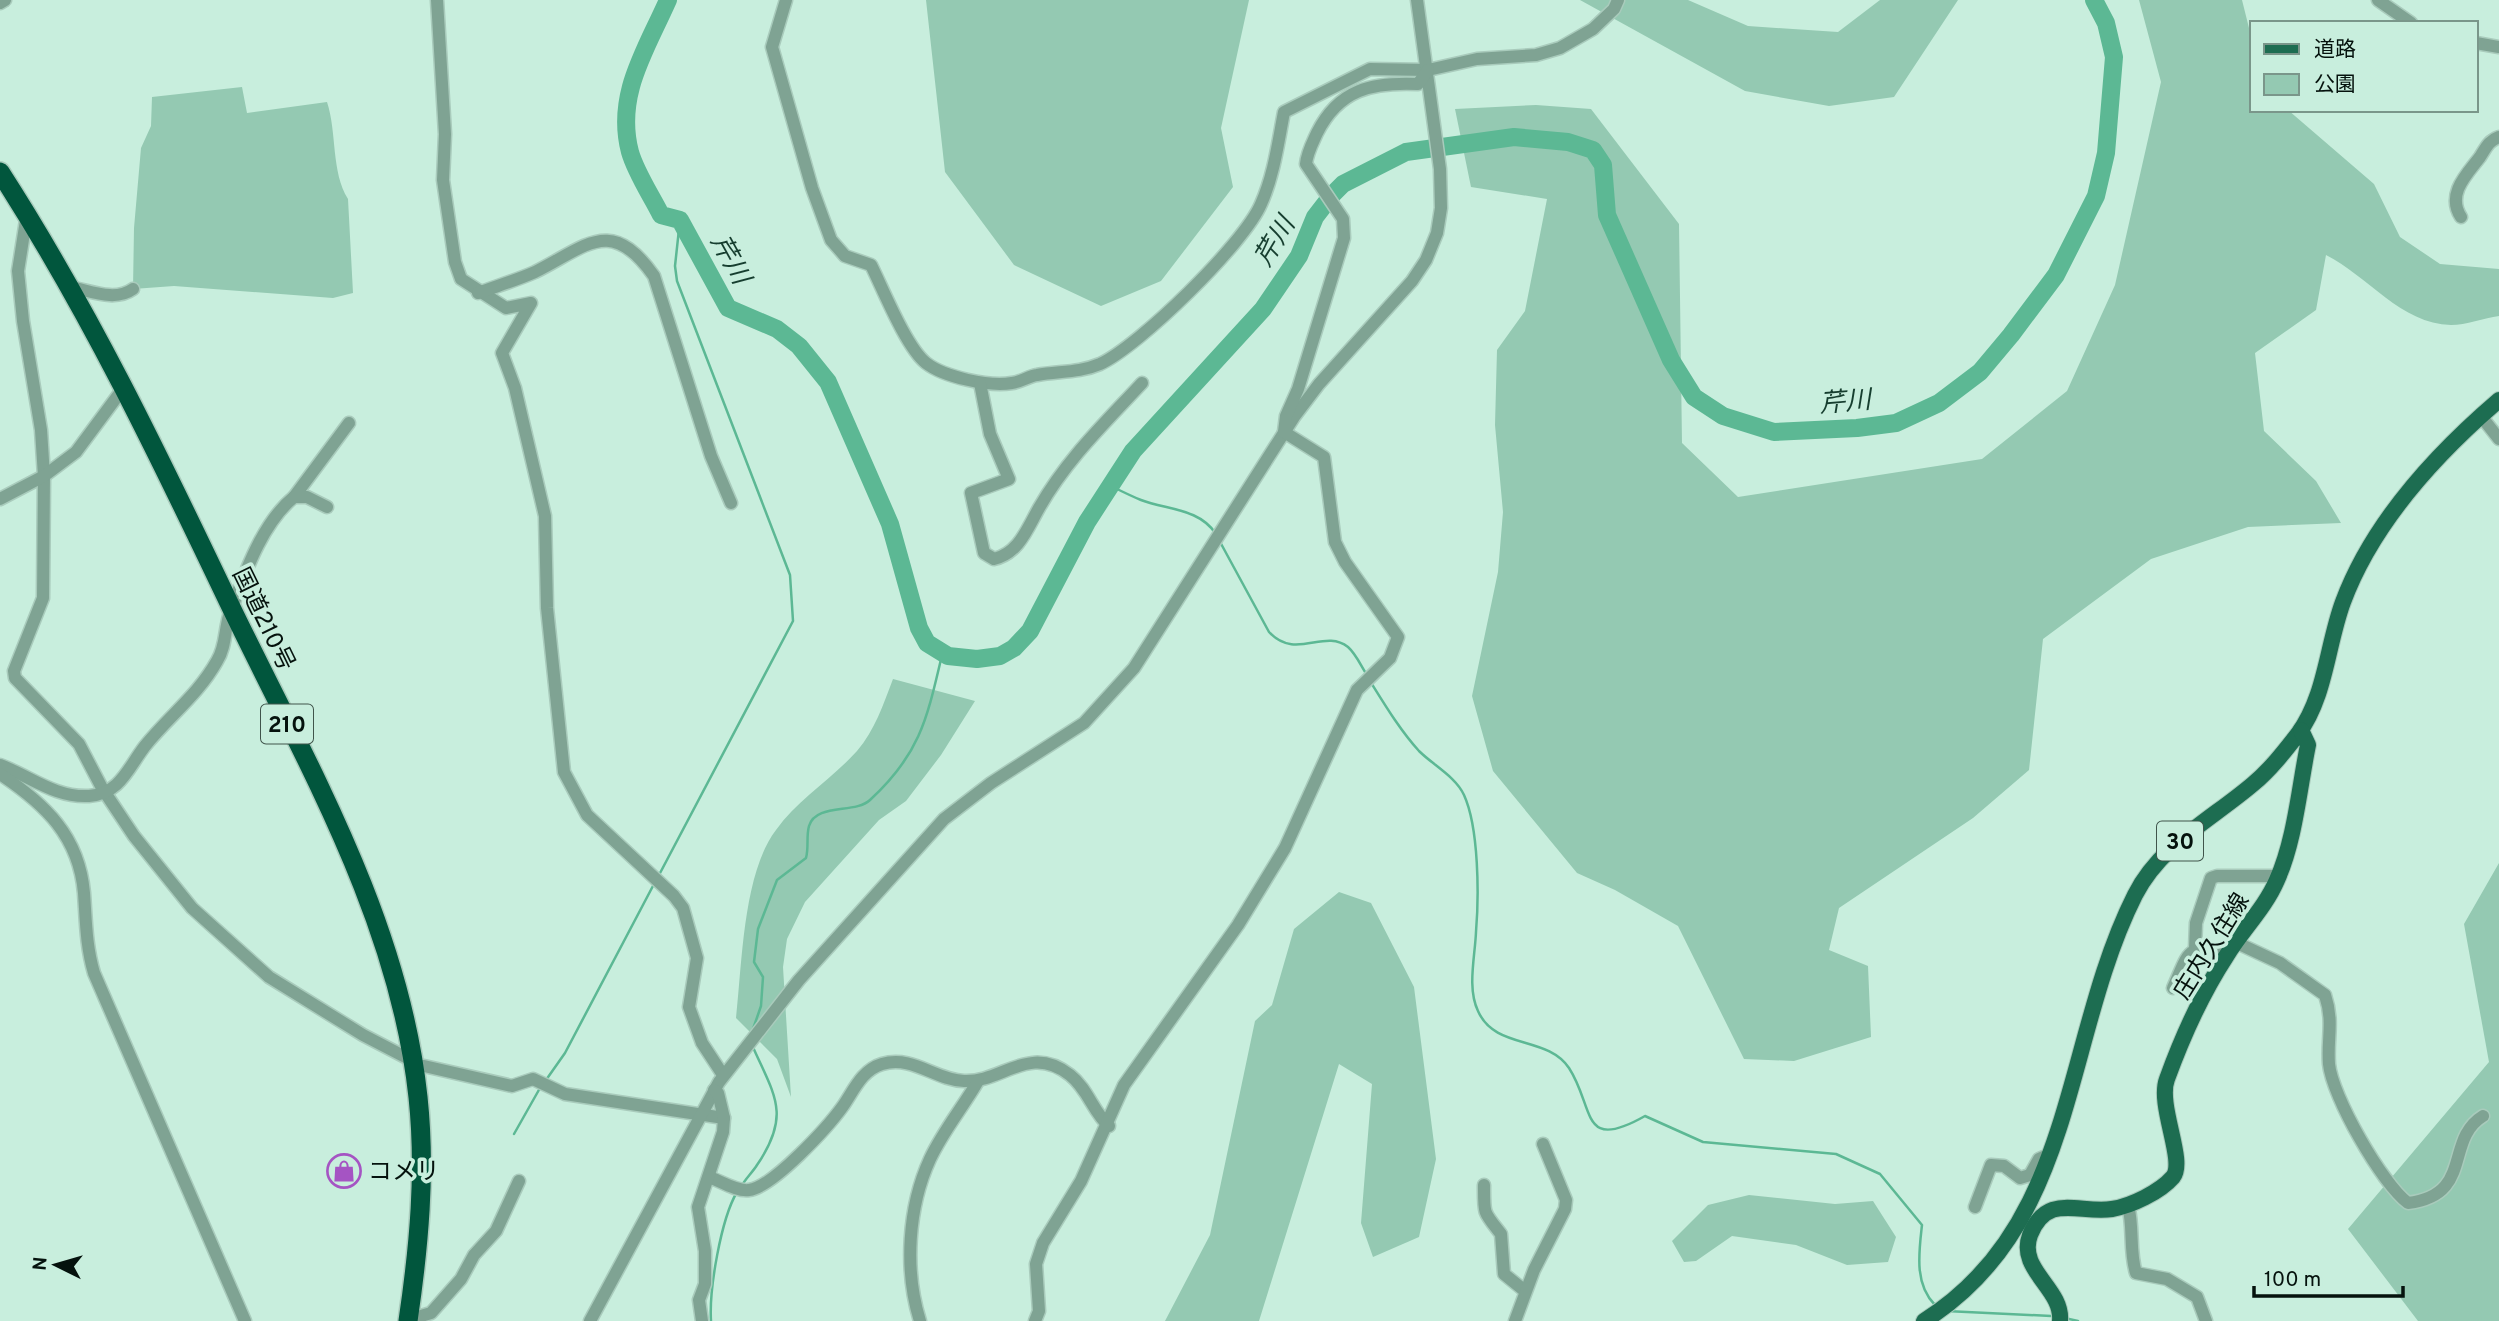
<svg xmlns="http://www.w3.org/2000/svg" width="2499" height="1321" font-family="Overpass,'Noto Sans JP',sans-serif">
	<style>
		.green { fill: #94c9b2 }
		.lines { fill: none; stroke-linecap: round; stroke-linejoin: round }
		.stream { stroke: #5cb894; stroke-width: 2.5 }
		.river { stroke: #5cb894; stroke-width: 18 }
		.minor-casing { stroke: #a9cbbc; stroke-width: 15 }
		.major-casing { stroke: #a9cbbc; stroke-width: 18 }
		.highway-casing { stroke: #a9cbbc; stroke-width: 22 }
		.minor { stroke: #7fa393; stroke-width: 12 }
		.major { stroke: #1d6d51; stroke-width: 16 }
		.highway { stroke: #01563d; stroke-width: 19 }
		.labels { text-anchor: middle; stroke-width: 7; stroke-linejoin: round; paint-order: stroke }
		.shield { fill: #c8eedd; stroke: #40544b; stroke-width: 2 }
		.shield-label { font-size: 23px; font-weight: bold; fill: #05120d }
		.street-label { font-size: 24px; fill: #05120d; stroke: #c8eedd }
		.poi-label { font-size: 24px; fill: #05120d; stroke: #c8eedd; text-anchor: start }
		.water-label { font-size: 26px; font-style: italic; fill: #163e2f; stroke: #c8eedd }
	</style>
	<rect width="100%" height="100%" fill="#c8eedd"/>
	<!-- green -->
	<g class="green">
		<polygon points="926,0 1249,0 1221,128 1233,187 1161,281 1101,306 1014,265 945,172"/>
		<polygon points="1580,0 1688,0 1748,26 1838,32 1880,0 1958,0 1894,97 1829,106 1745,91"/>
		<path d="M 2139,0 L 2242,0 L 2252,40 L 2252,110 L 2288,110 L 2374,184 L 2400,237 L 2440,264 L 2499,269 L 2499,316 C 2484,318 2466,325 2451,325 C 2401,324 2368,276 2326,255 L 2316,310 L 2255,353 L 2264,431 L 2316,481 L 2341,523 L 2248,527 L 2151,559 L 2043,639 L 2029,770 L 1973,818 L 1839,908 L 1829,950 L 1868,966 L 1871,1037 L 1794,1061 L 1744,1059 L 1678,926 L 1615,890 L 1577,873 L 1493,771 L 1472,696 L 1498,572 L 1503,512 L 1495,425 L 1497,350 L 1525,311 L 1547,199 L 1471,187 L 1455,109 L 1536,105 L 1591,109 L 1679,224 L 1682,443 L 1738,497 L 1982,459 L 2067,391 L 2115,285 L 2161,82 Z"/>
		<path d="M 242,87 L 247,113 L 327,102 C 337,132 331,172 348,199 L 353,293 L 333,298 L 174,286 L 133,289 L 134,228 L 141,148 L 151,126 L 152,97 Z"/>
		<path d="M 893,679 L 975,701 L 941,755 L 906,801 L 879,820 L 805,902 L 787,939 L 783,967 L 791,1097 L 777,1059 L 736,1018 C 742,965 743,873 776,830 C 798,799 832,779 857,751 C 875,730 883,705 893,679 Z"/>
		<polygon points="2499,863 2499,1321 2418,1321 2348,1229 2489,1062 2464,924"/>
		<polygon points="1339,892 1371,903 1414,987 1436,1159 1419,1237 1373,1257 1361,1223 1372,1084 1339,1064 1259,1321 1165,1321 1210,1235 1255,1021 1272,1005 1294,929"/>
		<polygon points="1749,1195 1835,1204 1873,1201 1896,1237 1888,1262 1847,1265 1796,1245 1732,1236 1696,1261 1684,1262 1672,1241 1708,1205"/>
	</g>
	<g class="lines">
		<!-- stream -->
		<g class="stream">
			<path d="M 1111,486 C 1121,491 1131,496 1141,500 C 1167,510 1199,508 1216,534"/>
			<path d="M 1219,540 L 1269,632 C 1296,661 1324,628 1348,647 C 1356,654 1361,666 1367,675"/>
			<path d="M 1370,681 C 1385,705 1400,730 1419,751 C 1433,765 1456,777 1464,795 C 1479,828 1479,896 1476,932 C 1475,957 1467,988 1478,1011 C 1495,1050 1547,1035 1569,1068 C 1595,1108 1580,1153 1645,1116 L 1703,1142 L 1836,1154 L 1880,1174 L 1922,1225 C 1919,1252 1914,1284 1935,1305"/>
			<polyline points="659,875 793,621 790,575 677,281 675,266 680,220"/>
			<path d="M 753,1029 L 761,1006 L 763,977 L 754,962 L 758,929 L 777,880 L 806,858 C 809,847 806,837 809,826 C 816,803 855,814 870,800 C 920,754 927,719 942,655"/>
			<polyline points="546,1080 565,1053 654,884"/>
			<polyline points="514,1134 540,1088"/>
			<path d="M 741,1187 C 745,1179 752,1173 757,1165 C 792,1114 774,1095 752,1045"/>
			<polyline points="1946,1311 2051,1316"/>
			<polyline points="2069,1319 2078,1321"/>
			<path d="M 711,1321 C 709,1289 721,1219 737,1192"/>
		</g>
		<!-- river -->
		<path class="river" d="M 668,0 C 646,50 615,95 630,152 C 636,173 651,195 661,215 L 680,220 L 728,308 L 777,329 L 799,346 L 828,382 L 890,524 L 919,628 L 927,643 L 948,656 L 977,659 L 1000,656 L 1014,648 L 1030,631 L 1087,522 L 1133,451 L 1263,309 L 1299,256 L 1315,217 L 1332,195 L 1343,184 L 1406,152 L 1514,137 L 1568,142 L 1593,150 L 1603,165 L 1607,215 L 1671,360 L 1694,397 L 1723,416 L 1774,432 L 1857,428 L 1896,423 L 1939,403 L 1980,372 L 2011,335 L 2056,275 L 2096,196 L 2106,153 L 2114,57 L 2106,23 L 2094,0"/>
		<!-- minor casing -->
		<g class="minor-casing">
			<g id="minor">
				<polyline points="437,0 445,134 443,180 455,262 461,279 506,308 531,303 502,353 515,388 545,516 547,608 564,772 587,815 674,896 683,908 697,958 689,1007 702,1043 723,1075"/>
				<path d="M 786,0 L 772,47 L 812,188 L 831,240 L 845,256 L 871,265 C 883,289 906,347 926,363 C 944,377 989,387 1012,383 C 1021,382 1029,376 1037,375 C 1059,371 1079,373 1100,364 C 1139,346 1244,244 1261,204 C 1274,175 1278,143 1284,112 L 1370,69 L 1428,70 L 1477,59 L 1536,55 L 1560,48 L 1593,29 L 1614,9 L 1618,0"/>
				<polyline points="2378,0 2411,23"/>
				<polyline points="0,3 5,0"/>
				<polyline points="2476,43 2499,47"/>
				<polyline points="27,214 18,271 23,321 41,430 44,476 43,598 14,671 15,678 79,744 102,788 134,836 192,908 269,977 363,1035 413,1061"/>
				<path d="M 2461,217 C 2446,194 2467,174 2480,157 C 2486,148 2488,141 2499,137"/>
				<path d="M 70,287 C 91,291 115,302 133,289"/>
				<path d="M 478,293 C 497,286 517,280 535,272 C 587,246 611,215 654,276 L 711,456 L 731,503"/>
				<path d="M 980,383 L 990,434 L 1009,479 L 971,493 L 984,553 L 994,559 C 1019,553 1027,529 1039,508 C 1067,459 1104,424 1142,383"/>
				<polyline points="2481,416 2499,439"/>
				<polyline points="294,497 349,423"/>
				<polyline points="0,499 44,476 76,452 125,386"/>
				<path d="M 0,765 C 30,776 55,798 89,796 C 120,794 128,768 145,746 C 169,716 198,695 217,661 C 227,645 224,627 231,610 C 245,573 262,523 294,497 L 307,497 L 327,507"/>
				<path d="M 0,774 C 45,804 79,836 84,893 C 86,921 86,946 94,973 L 245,1321"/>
				<path d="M 2235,942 L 2280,963 L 2325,995 C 2334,1022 2327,1038 2329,1064 C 2332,1096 2382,1184 2408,1203 C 2474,1195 2444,1140 2483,1116"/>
				<polyline points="2195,949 2196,923 2211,878 2217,876 2279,876"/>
				<path d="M 2173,988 C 2189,953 2186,942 2227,954"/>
				<polyline points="414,1067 424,1066 512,1086 533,1079 565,1094 724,1118"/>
				<path d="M 709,1177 C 720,1181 738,1192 749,1190 C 773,1187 828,1127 843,1106 C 854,1090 862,1070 882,1064 C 913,1055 935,1080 964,1081 C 1002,1083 1029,1043 1070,1075 C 1088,1089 1093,1112 1109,1126"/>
				<path d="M 1484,1185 C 1484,1215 1483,1211 1501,1234 L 1504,1274 L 1525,1291"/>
				<path d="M 2128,1205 C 2134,1228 2129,1251 2136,1273 L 2167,1279 L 2197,1297 L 2206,1321"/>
				<polyline points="1975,1207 1991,1165 2004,1166 2020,1178 2030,1175 2039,1159 2048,1155"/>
				<polyline points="408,1320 431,1313 461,1279 474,1255 496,1231 519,1181"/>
				<polyline points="590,1321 719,1082 799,980 944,819 991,783 1084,723 1134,668 1294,417 1319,384 1412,281 1426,260 1437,233 1441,208 1440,169 1417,0"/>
				<polyline points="702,1321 699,1300 705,1284 705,1251 698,1207 723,1132 724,1118 718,1093 714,1090"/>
				<path d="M 920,1321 C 904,1270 908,1207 930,1159 C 943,1131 963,1107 978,1081"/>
				<path d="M 1035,1321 L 1039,1311 L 1036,1264 L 1043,1243 L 1081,1181 L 1124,1085 L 1238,925 L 1285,848 L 1357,690 L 1390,658 L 1398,637 L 1345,562 L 1335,542 L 1324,457 L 1284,432 L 1286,416 L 1298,389 L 1344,238 L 1343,219 L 1306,164 C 1307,153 1312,144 1317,133 C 1339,89 1372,82 1418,84 L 1428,70"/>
				<polyline points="1515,1321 1534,1270 1565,1209 1566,1200 1543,1144"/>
			</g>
		</g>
		<!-- major casing -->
		<g class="major-casing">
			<g id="major">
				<path d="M 1924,1321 C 2077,1225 2062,1040 2135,895 C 2160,845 2212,819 2253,784 C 2270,770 2284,752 2298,734 C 2326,696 2327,645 2343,602 C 2372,524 2436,454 2499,400"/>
				<path d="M 2060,1321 C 2063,1288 2017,1270 2030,1235 C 2047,1192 2079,1214 2112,1209 C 2131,1206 2160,1192 2173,1177 C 2186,1161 2157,1105 2167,1079 C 2183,1035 2202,993 2227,955 C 2243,929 2265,908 2277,880 C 2295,840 2299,789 2308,745 L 2301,730"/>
			</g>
		</g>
		<!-- highway casing -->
		<g class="highway-casing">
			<path id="highway" d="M 0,172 C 89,310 159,456 229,603 C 305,761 399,919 418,1097 C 426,1172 419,1246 408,1321"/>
		</g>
		<!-- minor -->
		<use href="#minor" class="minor"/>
		<!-- major -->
		<use href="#major" class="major"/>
		<!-- highway -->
		<use href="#highway" class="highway"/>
	</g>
	<!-- icons -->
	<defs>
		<g id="shop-ring" transform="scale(1.75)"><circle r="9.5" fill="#c8eedd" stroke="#a554c3" stroke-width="1.5"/><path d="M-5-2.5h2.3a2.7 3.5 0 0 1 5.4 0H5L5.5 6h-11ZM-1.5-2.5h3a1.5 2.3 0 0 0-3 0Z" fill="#a554c3"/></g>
	</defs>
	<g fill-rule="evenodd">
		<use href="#shop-ring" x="344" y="1171"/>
	</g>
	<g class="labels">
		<!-- shield labels -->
		<g class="shield">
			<rect x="261" y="704.5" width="52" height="39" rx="5"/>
			<rect x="2157" y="821.5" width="46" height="39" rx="5"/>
		</g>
		<g class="shield-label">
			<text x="287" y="732">210</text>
			<text x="2180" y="849">30</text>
		</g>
		<!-- street labels -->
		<g class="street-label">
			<text transform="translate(264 619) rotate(64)" y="8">国道210号</text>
			<text transform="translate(2211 946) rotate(-58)" y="8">庄内久住線</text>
		</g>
		<!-- poi labels -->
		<g class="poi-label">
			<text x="368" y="1179">コメリ</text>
		</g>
		<!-- water labels -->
		<g class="water-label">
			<text transform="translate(1274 241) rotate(-59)" y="9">芹川</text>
			<text transform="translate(731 259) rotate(61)" y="9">芹川</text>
			<text transform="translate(1845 401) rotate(-5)" y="9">芹川</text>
		</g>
	</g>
	<!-- legend -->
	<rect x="2250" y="21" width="228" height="91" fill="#c8eedd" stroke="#7a968a" stroke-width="2"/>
	<rect x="2264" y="44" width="35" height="10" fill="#1d6d51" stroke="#7a968a" stroke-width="2"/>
	<text x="2314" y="56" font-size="21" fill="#05120d">道路</text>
	<rect x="2264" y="74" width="35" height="21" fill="#94c9b2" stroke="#7a968a" stroke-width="2"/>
	<text x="2314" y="91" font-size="21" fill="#05120d">公園</text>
	<!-- north arrow -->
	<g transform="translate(56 1265) rotate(275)" stroke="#c8eedd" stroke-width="5" paint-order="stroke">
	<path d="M0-5L12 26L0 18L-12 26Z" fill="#05120d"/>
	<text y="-10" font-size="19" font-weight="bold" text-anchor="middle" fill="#05120d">N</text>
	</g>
	<!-- scale -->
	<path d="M2254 1286v10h149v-10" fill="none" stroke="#05120d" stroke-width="3.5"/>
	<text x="2264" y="1286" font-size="21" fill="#05120d" stroke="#c8eedd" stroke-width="5" paint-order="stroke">100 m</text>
</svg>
